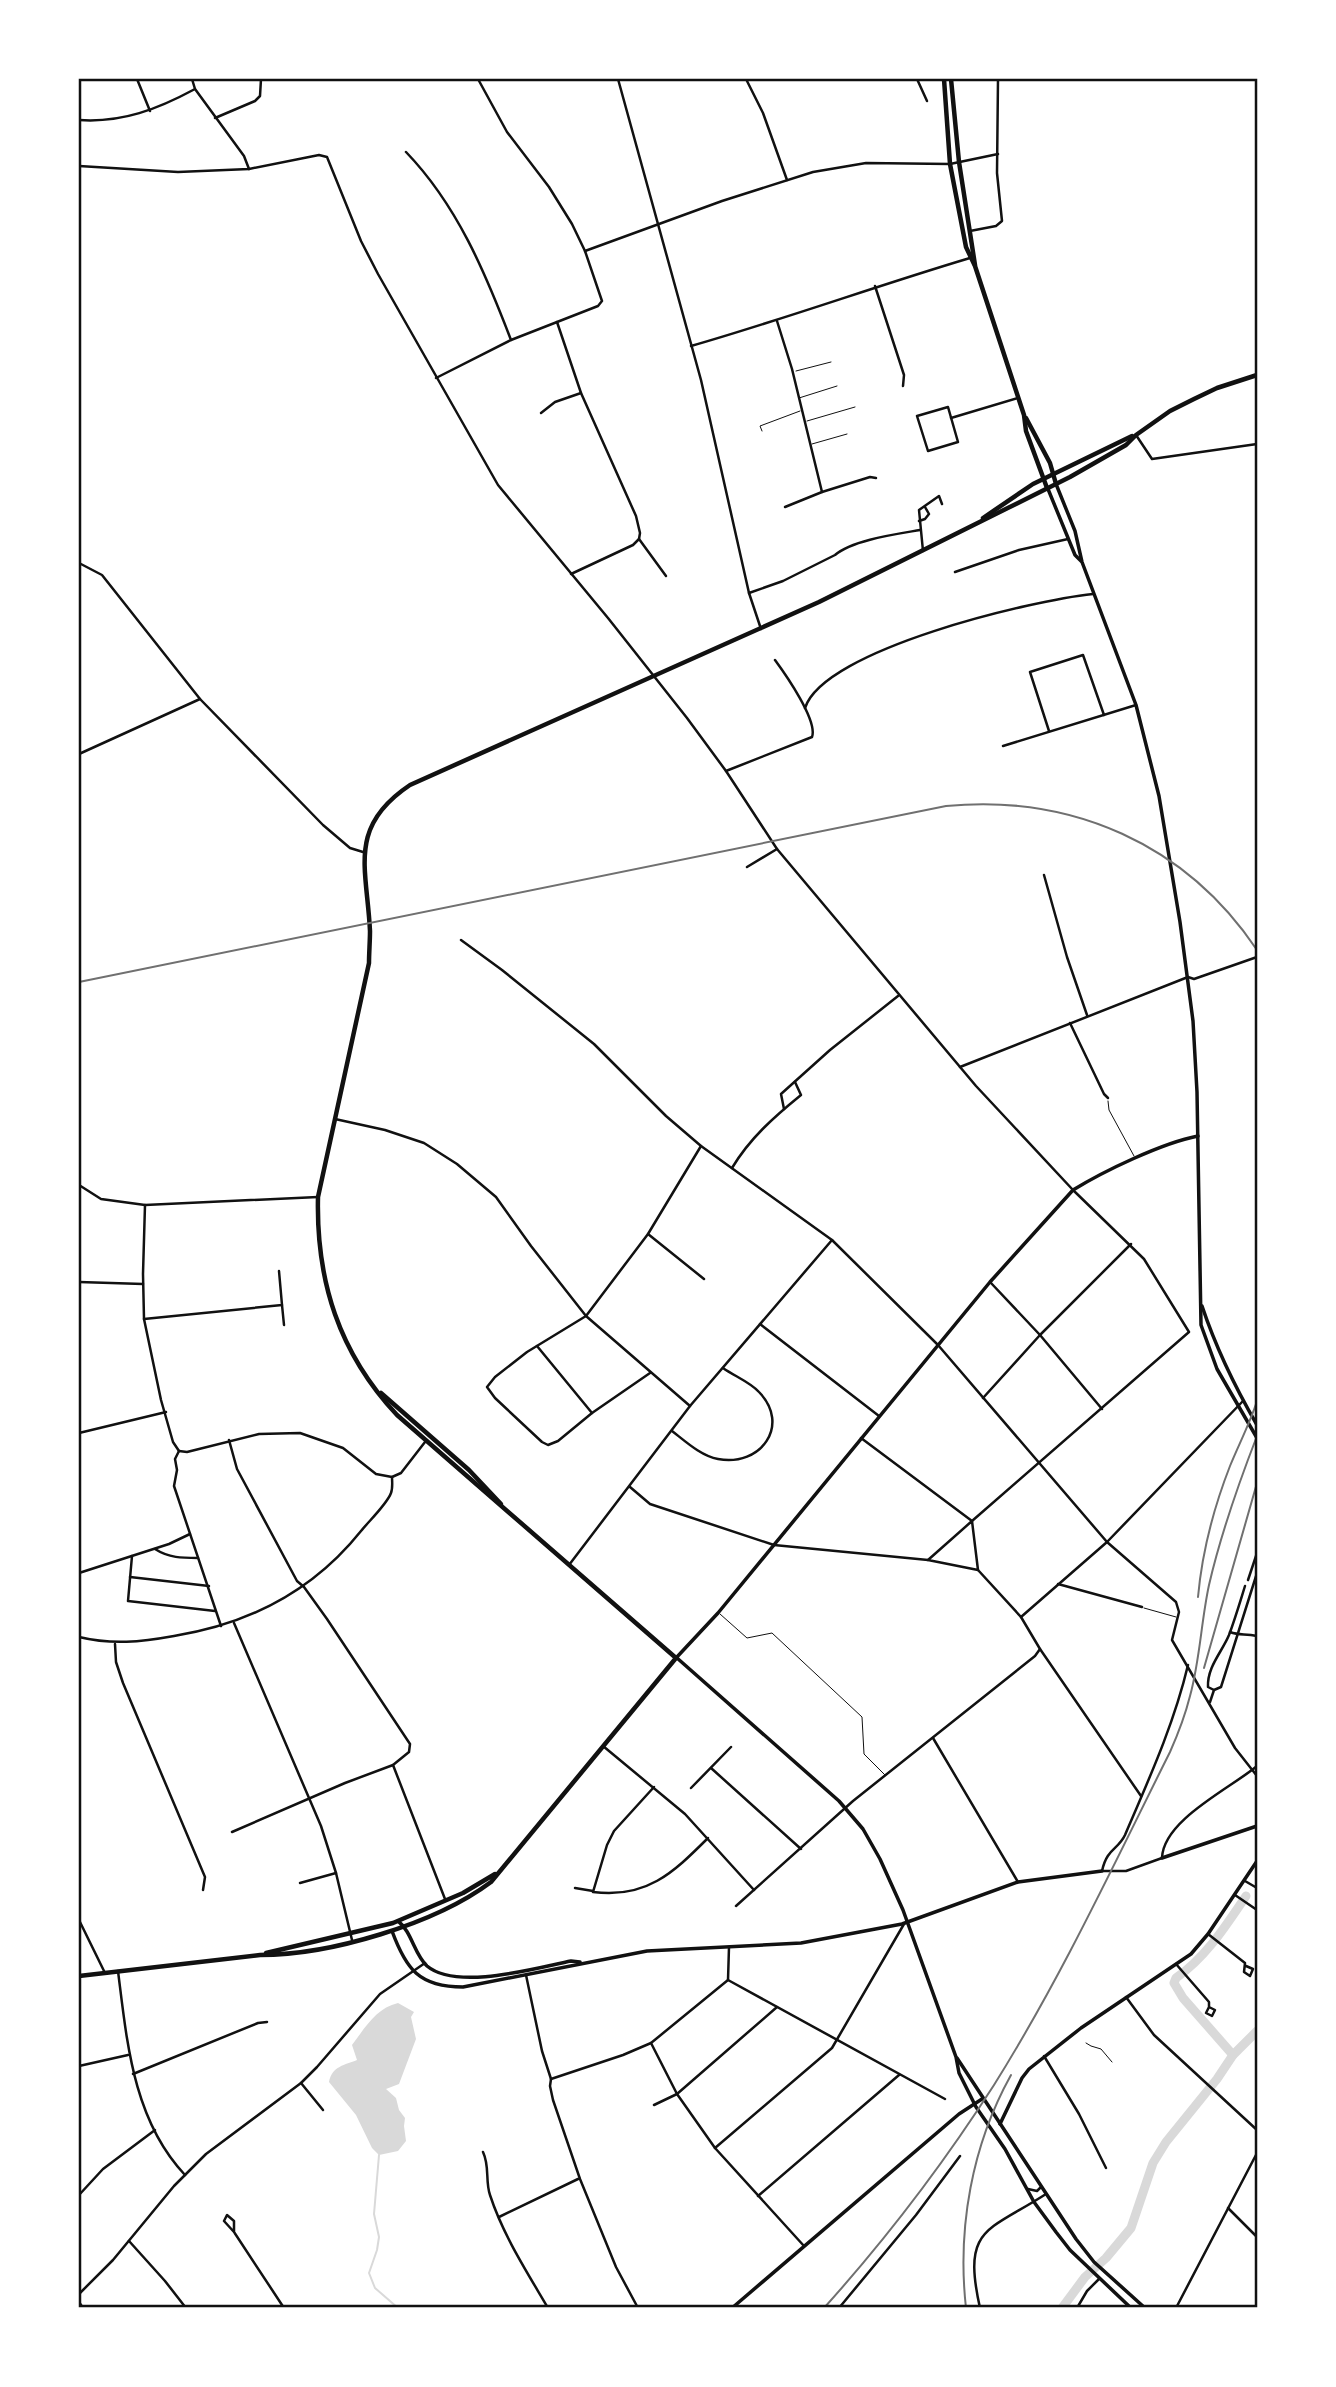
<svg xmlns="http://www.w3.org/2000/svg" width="1336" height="2387" font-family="Figtree,sans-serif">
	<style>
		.water { fill: #d9d9d9 }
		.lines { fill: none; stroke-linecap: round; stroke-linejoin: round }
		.stream { stroke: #d9d9d9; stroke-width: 2 }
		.river { stroke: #d9d9d9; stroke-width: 9 }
		.service { stroke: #111; stroke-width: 1 }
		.minor { stroke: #111; stroke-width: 2.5 }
		.tertiary { stroke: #111; stroke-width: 3.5 }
		.secondary { stroke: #111; stroke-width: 3.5 }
		.primary { stroke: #111; stroke-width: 4.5 }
		.rail { stroke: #707070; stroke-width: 2 }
		.neatline { fill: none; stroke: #111; stroke-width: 2.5 }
	</style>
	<rect width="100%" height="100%" fill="#fff"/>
	<!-- water -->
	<path class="water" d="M 398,2003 L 414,2012 L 411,2017 L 416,2039 L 399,2084 L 386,2089 L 396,2098 L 399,2110 L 405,2118 L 404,2126 L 406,2141 L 398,2151 L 379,2155 L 372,2148 L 356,2115 L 329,2082 C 332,2066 345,2065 357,2060 L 352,2045 C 365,2028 376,2008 398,2003 Z"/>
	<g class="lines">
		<!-- stream -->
		<polyline class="stream" points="379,2155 374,2214 379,2237 377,2250 369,2273 375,2288 398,2308"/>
		<!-- river -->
		<g class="river">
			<path d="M 1233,2055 L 1183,1998 L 1174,1983 L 1176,1978 C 1206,1957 1225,1927 1246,1896"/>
			<polyline points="1062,2308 1085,2277 1106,2258 1131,2228 1153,2163 1166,2142 1217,2079 1233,2055 1257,2031"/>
		</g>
		<!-- service -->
		<g class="service">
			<polyline points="796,371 831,362"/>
			<polyline points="799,398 837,386"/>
			<polyline points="807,421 855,407"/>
			<polyline points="762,431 760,426 800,411"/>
			<polyline points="812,444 847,434"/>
			<polyline points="1108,1101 1109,1110 1134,1156"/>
			<polyline points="1144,1608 1176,1617"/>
			<polyline points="720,1614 747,1638 772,1633 862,1717 864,1754 885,1775"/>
			<polyline points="1086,2043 1091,2046 1101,2049 1112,2062"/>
		</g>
		<!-- minor -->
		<g class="minor">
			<polyline points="137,79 150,111"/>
			<polyline points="192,79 195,89 244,156 249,169"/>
			<polyline points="618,79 701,380 749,593 761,629"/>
			<polyline points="746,79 763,113 787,180"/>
			<polyline points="917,79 927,101"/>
			<polyline points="215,118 255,101 260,96 261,79"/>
			<path d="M 79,120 C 122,123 158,109 195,89"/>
			<path d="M 406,152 C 457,205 485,272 511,340"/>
			<polyline points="79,166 178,172 249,169 319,155 327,157 361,241 378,274 498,485 608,618 687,718 726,771 777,849 976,1086 1073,1190 1144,1259 1189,1332 972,1521 861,1438"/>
			<polyline points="970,231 996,226 1002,221 997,173 998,79"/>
			<polyline points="585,251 722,201 813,172 866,163 950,164 998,154"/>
			<polyline points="875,286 904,375 903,386"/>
			<polyline points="777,321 792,369 822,492"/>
			<polyline points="557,322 581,393 636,516 640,533 639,539 633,545 571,574"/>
			<path d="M 691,346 C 785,319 876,286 970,258"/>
			<polyline points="436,378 511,340 598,306 602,301 585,251 572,224 549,187 507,132 478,79"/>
			<polygon points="948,407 958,442 928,451 917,416"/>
			<polyline points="541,413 555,402 581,393"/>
			<polyline points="951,418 1018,398"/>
			<polyline points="1136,435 1152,459 1257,444"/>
			<polyline points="785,507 822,492 870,477 876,478"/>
			<polyline points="919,521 925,519 929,514 925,507"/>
			<polyline points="639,539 666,576"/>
			<polyline points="923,551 919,510 939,496 942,504"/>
			<polyline points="79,563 102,575 200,699 323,825 350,848 363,852"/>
			<polyline points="955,572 1019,550 1068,539"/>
			<path d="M 749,593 L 783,581 L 835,555 C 852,540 897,534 920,530"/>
			<path d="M 805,708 C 824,649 1034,600 1093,594"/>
			<polyline points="1049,731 1030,672 1083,655 1104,715"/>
			<polyline points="1003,746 1136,705"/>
			<polyline points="79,754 200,699"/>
			<path d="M 726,771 L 812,737 C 818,721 786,675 775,660"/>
			<polyline points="747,867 777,849"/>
			<polyline points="1044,875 1067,957 1087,1015"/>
			<polyline points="461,940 502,970 594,1044 666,1116 701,1146 832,1240 938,1345 1107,1542 1176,1602 1179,1612 1172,1640 1235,1748 1257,1776"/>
			<polyline points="1070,1023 1104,1094 1108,1098"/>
			<polyline points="960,1067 1188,977 1194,979 1257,957"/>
			<polyline points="784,1109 781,1094 830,1050 898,996"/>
			<polyline points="335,1119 385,1130 424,1143 457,1164 496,1197 531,1246 586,1316 690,1406"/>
			<path d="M 732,1168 C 750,1138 774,1117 801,1095 L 795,1082"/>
			<polyline points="79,1185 101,1199 145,1205 318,1197"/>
			<polyline points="145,1205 143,1274 144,1319 161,1400 173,1442 179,1451"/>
			<polyline points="648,1234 704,1279"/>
			<polyline points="79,1282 143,1284"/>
			<polyline points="991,1283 1040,1335 1102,1409"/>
			<polyline points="282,1305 284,1325"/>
			<polyline points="144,1319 282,1305 279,1271"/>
			<polyline points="760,1324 879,1416"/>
			<polyline points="537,1346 592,1413"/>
			<polyline points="650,1373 592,1413 558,1441 548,1445 542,1442 495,1398 487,1387 495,1377 527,1352 586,1316 648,1234 701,1146"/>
			<polyline points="983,1398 1040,1335 1131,1244"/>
			<path d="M 672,1431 C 685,1441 701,1456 718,1459 C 761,1467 791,1425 759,1392 C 750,1382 734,1376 723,1368"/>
			<polyline points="79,1433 166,1412"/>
			<polyline points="229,1440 237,1469 297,1581 304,1587 327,1619 410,1744 409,1752 393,1765 345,1783 232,1832"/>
			<polyline points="179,1451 187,1452 259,1434 300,1433 343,1448 376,1474 392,1477 401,1473 425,1442"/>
			<polyline points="179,1451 175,1459 177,1470 174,1486 221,1626"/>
			<polyline points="630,1487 650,1504 774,1545 928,1560"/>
			<polygon points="972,1521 978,1570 928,1560"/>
			<path d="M 155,1549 C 169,1558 182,1558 198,1558"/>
			<polyline points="132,1556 128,1601 215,1611"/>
			<polyline points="569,1565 690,1406 832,1240"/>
			<polyline points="978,1570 1021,1617 1040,1649 1141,1796"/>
			<polyline points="79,1573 169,1544 190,1534"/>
			<polyline points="130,1577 209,1586"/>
			<polyline points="1248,1580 1257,1553"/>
			<polyline points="1058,1584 1142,1607"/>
			<polyline points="1021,1617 1107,1542 1243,1401"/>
			<polyline points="234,1623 321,1826 336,1873 352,1940"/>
			<path d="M 1230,1632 C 1240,1636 1245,1633 1257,1636"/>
			<path d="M 79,1637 C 112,1645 141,1642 174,1636 C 249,1624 313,1591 361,1531 C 369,1521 387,1504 391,1493 C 393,1488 392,1481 392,1477"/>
			<polyline points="115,1644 116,1662 123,1683 205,1877 203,1890"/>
			<path d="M 1188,1665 C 1174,1724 1149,1779 1125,1835 C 1118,1850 1107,1848 1102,1871 L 1126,1871 L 1162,1858 C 1163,1820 1231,1788 1257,1766"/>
			<path d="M 1214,1690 L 1208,1687 C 1207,1667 1222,1652 1229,1635 C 1235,1619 1240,1602 1245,1586"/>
			<polyline points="1210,1702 1214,1690 1221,1687 1257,1573"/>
			<polyline points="933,1738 1018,1882"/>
			<polyline points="603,1746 685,1814 754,1890"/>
			<polyline points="393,1765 445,1899"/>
			<polyline points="711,1768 801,1849"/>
			<path d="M 654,1787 L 614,1831 L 607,1845 L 593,1892 C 646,1899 673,1873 708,1838"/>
			<polyline points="691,1788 731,1747"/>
			<polyline points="1245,1881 1257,1888"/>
			<polyline points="300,1883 336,1873"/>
			<polyline points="575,1888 593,1891"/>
			<polyline points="1235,1895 1257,1910"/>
			<polyline points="736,1906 853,1801 1035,1656 1040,1649"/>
			<polyline points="79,1920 105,1973"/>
			<polyline points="1208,1934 1245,1963 1244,1972 1250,1976 1253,1969 1246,1966"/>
			<polyline points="729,1947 728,1980 945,2099"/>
			<polyline points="1176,1964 1209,2002 1209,2007 1206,2013 1212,2016 1215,2010 1209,2007"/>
			<path d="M 118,1971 C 127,2042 133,2120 185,2175"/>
			<polyline points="526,1975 542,2051 551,2079 550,2086 553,2100 580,2179 616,2267 638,2308"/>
			<polyline points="1126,1997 1154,2035 1257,2130"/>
			<polyline points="651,2043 677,2094 715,2148 804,2246"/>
			<polyline points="1044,2056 1079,2114 1106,2168"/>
			<polyline points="79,2066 128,2055"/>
			<polyline points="133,2074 258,2023 267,2022"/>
			<polyline points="551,2079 623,2055 651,2043 728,1980"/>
			<polyline points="301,2083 323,2110"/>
			<polyline points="654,2105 677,2094 777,2007"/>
			<polyline points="715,2148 832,2048 904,1924"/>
			<path d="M 483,2152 C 490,2167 485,2180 490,2195 C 503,2235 527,2272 548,2308"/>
			<polyline points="1028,2189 1037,2191 1041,2187"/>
			<polyline points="79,2195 103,2169 155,2130"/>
			<polyline points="758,2196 899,2075"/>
			<polyline points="1228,2208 1257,2237"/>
			<polyline points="499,2217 578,2179"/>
			<polyline points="234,2232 234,2221 227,2215 224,2221 234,2232 284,2308"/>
			<polyline points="129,2241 165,2281 186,2308"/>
			<polyline points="79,2294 113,2260 174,2186 206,2154 301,2083 317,2067 380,1994 425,1963"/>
			<polyline points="79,2302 83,2308"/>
			<polyline points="839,2308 916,2215 960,2156"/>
			<path d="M 980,2308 C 962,2227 987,2232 1046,2194"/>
			<polyline points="1077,2308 1087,2291 1099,2279"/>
			<polyline points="1176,2308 1257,2153"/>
		</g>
		<!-- tertiary -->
		<g class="tertiary">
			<polyline points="1056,484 1075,531 1082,562 1136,705 1159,796 1180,922 1193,1021 1197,1092 1201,1325 1217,1369 1257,1438"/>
			<polyline points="1048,489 1075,555 1081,561"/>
			<path d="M 1202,1306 C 1216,1348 1235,1387 1257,1425"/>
			<path d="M 676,1658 L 718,1613 L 990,1282 L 1073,1190 C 1104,1171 1162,1143 1198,1136"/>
			<polyline points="1162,1858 1257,1826"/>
			<path d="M 398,1921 C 412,1932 414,1954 427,1966 C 457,1991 536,1968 571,1961 L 580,1962"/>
			<path d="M 392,1931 C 406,1969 419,1987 463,1987 L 647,1951 L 801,1943 L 902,1924 L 1018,1882 L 1102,1871"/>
			<polyline points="1000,2124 1022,2078 1029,2069 1081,2028 1191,1954 1208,1934 1257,1861"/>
			<polyline points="732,2308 959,2114 982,2099"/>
		</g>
		<!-- secondary -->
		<g class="secondary">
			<polyline points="677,1658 839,1801 863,1829 880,1859 903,1910 956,2057 959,2073 976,2107 1005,2149 1034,2202 1056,2232 1070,2250 1131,2308"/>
			<polyline points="957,2058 1076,2239 1094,2262 1145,2308"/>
		</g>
		<!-- primary -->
		<g class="primary">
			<polyline points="944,79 950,164 966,247 975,266 1024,415 1026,431 1047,488"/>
			<polyline points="951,79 959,162 975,265"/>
			<polyline points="1026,418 1050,463 1056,484"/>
			<polyline points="983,518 1033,484 1132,436"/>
			<polyline points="381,1393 469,1470 501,1504"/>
			<polyline points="266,1953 393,1923 463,1893 495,1874"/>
			<path d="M 79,1976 L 260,1955 C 330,1955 435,1924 491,1882 L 676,1658 L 397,1415 C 339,1353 316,1281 318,1197 L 369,963 C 369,953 370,941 370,931 C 367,868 347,827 410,785 L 819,602 L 1070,477 L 1126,445 L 1136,435 L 1170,411 L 1194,399 L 1217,388 L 1257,375"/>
		</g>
		<!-- rail -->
		<g class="rail">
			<path d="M 79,982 L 946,806 C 1072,794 1186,844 1257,950"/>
			<path d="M 1198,1597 C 1202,1553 1214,1507 1230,1466 C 1239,1444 1250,1423 1257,1401"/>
			<polyline points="1204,1668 1257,1483"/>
			<path d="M 824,2308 C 886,2239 944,2163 994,2085 C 1061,1978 1114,1864 1170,1752 C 1178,1734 1185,1716 1190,1696 C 1200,1660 1201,1622 1209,1585 C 1221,1533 1238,1485 1257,1436"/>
			<path d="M 966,2308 C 957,2228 972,2145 1011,2075"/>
		</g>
	</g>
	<!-- border -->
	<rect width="1336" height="2387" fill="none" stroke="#ffffff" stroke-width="161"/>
	<rect x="80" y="80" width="1176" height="2226" class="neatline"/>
</svg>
